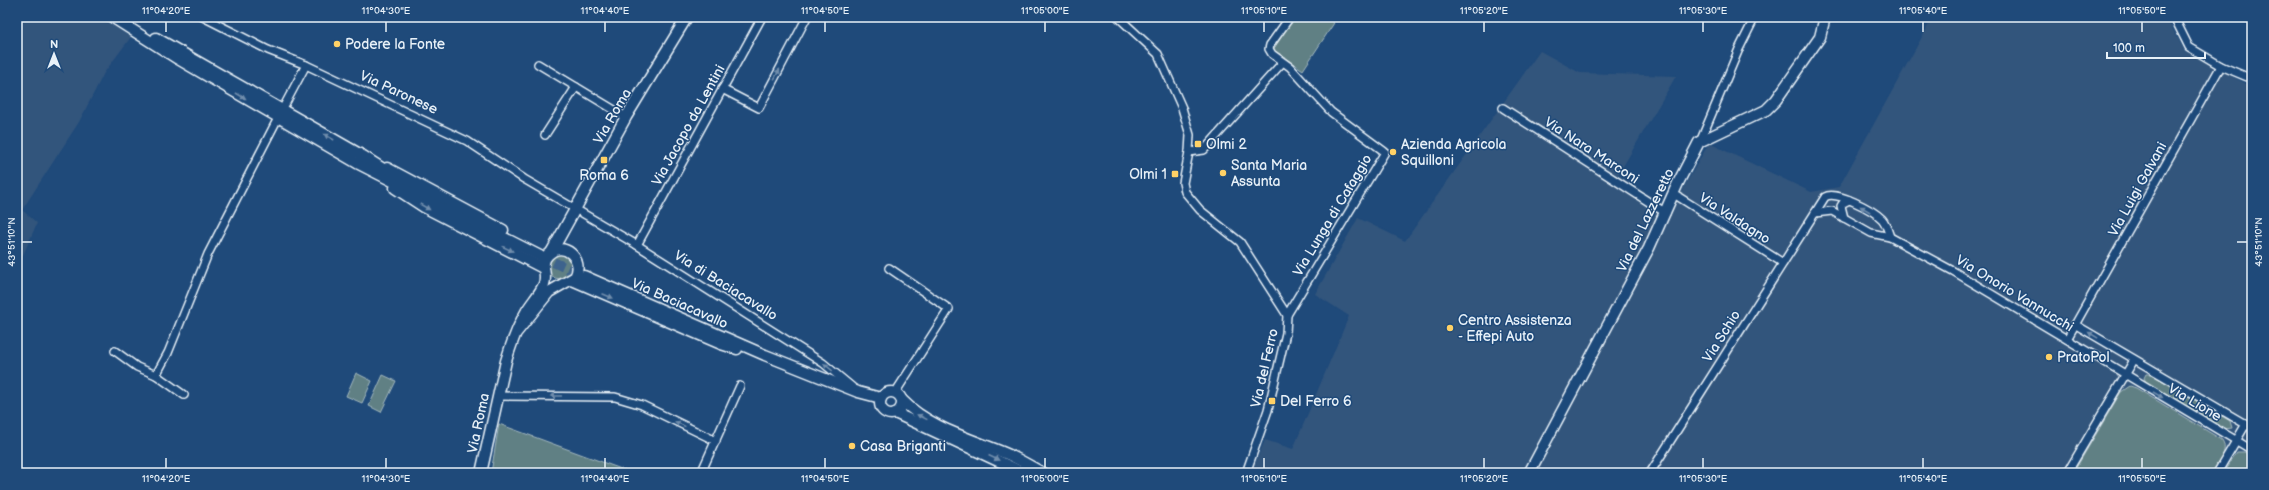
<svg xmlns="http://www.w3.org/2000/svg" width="2269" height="490" font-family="'Balsamiq Sans',sans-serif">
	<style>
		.built { fill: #32557c }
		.green { fill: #608084; stroke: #a4b8be }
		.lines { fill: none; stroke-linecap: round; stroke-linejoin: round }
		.secondary-tunnel { stroke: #3d638d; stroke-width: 10; stroke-dasharray: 10 5; stroke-linecap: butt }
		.street-casing { stroke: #e8f1f8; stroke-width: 10 }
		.secondary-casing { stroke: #e8f1f8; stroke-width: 13 }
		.street { stroke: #1f4a7a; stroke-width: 7 }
		.secondary { stroke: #1f4a7a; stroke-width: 10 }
		.oneway { fill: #6f8dac }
		.ticks { fill: none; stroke: #e8f1f8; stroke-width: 1.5 }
		.poi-dot { fill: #ffd166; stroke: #1f4a7a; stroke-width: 1.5 }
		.labels { text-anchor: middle; stroke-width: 3; stroke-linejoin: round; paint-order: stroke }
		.poi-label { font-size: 14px; fill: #e8f1f8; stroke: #1f4a7a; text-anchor: start }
		.street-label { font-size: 14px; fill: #e8f1f8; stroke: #1f4a7a }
		.neatline { fill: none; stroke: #e8f1f8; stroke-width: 1.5 }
		.ticks-label { font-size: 10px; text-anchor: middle; fill: #e8f1f8 }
	</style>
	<rect width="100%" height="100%" fill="#1f4a7a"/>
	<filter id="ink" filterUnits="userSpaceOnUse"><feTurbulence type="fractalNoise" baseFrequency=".025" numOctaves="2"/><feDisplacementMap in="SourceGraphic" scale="8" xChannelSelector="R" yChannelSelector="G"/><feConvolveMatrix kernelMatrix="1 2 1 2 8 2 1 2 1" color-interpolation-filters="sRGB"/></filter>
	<g filter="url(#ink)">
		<!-- built -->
		<g class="built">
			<polygon points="17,17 99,17 131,37 104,73 79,122 22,210 37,223 17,269"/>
			<polygon points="1933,17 2166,17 2185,51 2252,87 2252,473 1251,473 1265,440 1293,449 1349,316 1315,294 1358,218 1405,241 1540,51 1580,73 1676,76 1618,175 1671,210 1709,143 1811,192 1839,187"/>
		</g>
		<!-- green -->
		<g class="green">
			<polygon points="1294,17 1326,17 1334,23 1303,70 1273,50"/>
			<circle cx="560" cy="267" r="12"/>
			<polygon points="356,373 372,381 362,403 346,396"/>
			<polygon points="2146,374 2151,374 2230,421 2232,428 2225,429 2146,382 2144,378"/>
			<polygon points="383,375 396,381 381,412 369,406"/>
			<path d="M 2130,386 L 2136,388 L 2222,440 C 2229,451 2218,463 2213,473 L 2073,473 L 2121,392 Z"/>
			<polygon points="499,424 632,473 491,473"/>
			<polygon points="2237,452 2244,452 2252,456 2252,473 2223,473"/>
		</g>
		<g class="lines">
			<!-- secondary-tunnel -->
			<polyline class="secondary-tunnel" points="540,256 584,276"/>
			<!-- street casing -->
			<g class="street-casing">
				<g id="street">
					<polyline points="203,17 268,50 306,65 467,141 524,179 637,245 823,363 852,387"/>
					<polyline points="1118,17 1158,54 1182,108 1190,135 1189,152 1183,183 1185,192 1200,210 1240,242 1287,315 1286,333 1268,410 1246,473"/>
					<polyline points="2174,17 2189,47 2221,66 2252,79"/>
					<polyline points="538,64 626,117"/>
					<polyline points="722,89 759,108 807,17"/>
					<polyline points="1503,108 1666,213"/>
					<polyline points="282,110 306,65"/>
					<polyline points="545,135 576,87"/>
					<polyline points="1700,142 1739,49 1755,17"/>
					<polyline points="1189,152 1204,150 1282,63"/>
					<polyline points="1674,194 1783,263"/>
					<polyline points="1815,213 1832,211 1871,233 1890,237 1953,271 2252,450"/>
					<polyline points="1844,218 1841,206 1843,203 1849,200"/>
					<polyline points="637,245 762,17"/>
					<polyline points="889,268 949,309 895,393"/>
					<polyline points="1287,315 1385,152 1331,112 1290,67 1272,54 1269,49 1270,45 1290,17"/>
					<polyline points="2076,325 2252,428"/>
					<polyline points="2067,339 2221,66"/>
					<polyline points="115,351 137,367 156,375 168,353 208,254 278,118"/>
					<polyline points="156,375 184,395"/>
					<polyline points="498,396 615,397 642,405 716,441"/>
					<polyline points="701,473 740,386"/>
					<path d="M 1650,473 L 1825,197 C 1836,190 1873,210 1882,219 C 1886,223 1888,231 1890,237"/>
					<polyline points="2067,473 2134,360"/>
					<polyline points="2217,473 2246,424"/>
				</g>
			</g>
			<!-- secondary casing -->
			<g class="secondary-casing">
				<g id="secondary">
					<polyline points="112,17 178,59 357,163 540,256"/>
					<polyline points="156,38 363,156 391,174"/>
					<polyline points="387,168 503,230"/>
					<polyline points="395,188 424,207 543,268"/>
					<polyline points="552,251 626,117 687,17"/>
					<polyline points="584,276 765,355 858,392 881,398"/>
					<polyline points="572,280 721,344 737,349"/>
					<circle cx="891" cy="403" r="11"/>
					<path d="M 902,400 C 929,428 972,439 1007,454 C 1019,459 1031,467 1043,473"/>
					<polyline points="895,413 1024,473"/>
					<path d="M 481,473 L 506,361 C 511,345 517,327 526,312 C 531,303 540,294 544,284 C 548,273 539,264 548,255 C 564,239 585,260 575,277 L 549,292 L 516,333"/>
					<polyline points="1529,473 1649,248 1678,183 1699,142 1766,110 1776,100 1820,37 1825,17"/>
				</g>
			</g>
			<!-- street -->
			<use href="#street" class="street"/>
			<!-- secondary -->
			<use href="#secondary" class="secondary"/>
		</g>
		<!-- one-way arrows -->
		<defs><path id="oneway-solid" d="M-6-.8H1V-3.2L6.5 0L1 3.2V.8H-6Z"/></defs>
		<g class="oneway">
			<use href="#oneway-solid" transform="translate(777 74) rotate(-62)"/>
			<use href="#oneway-solid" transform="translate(241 96) rotate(30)"/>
			<use href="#oneway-solid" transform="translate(329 137) rotate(-150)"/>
			<use href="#oneway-solid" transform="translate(425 207) rotate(30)"/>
			<use href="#oneway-solid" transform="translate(1865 209) rotate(-150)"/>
			<use href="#oneway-solid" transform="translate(508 249) rotate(25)"/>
			<use href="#oneway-solid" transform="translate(608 296) rotate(23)"/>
			<use href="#oneway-solid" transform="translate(2093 335) rotate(-149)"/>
			<use href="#oneway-solid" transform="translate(828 367) rotate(-141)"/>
			<use href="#oneway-solid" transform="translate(2158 395) rotate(31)"/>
			<use href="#oneway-solid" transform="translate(556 396) rotate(180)"/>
			<use href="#oneway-solid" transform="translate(922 417) rotate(-154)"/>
			<use href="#oneway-solid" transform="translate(680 424) rotate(-154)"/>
			<use href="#oneway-solid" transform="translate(994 458) rotate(25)"/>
		</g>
	</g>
	<!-- ticks -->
	<path class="ticks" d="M 166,22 L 166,32M 386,22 L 386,32M 605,22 L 605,32M 825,22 L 825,32M 1045,22 L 1045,32M 1264,22 L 1264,32M 1484,22 L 1484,32M 1703,22 L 1703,32M 1923,22 L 1923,32M 2142,22 L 2142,32M 22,242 L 32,242M 2237,242 L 2247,242M 166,458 L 166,468M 386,458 L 386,468M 605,458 L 605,468M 825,458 L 825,468M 1045,458 L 1045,468M 1264,458 L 1264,468M 1484,458 L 1484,468M 1703,458 L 1703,468M 1923,458 L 1923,468M 2142,458 L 2142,468"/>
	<!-- markers -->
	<g class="poi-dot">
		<circle cx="337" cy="44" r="4"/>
		<rect x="1194" y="140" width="8" height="8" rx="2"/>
		<circle cx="1393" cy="152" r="4"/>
		<rect x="600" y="156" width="8" height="8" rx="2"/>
		<circle cx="1223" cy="173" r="4"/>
		<rect x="1171" y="170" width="8" height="8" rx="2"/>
		<circle cx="1450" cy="328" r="4"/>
		<circle cx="2049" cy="357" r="4"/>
		<rect x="1268" y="397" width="8" height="8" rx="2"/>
		<circle cx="852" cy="446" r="4"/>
	</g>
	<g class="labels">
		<!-- poi labels -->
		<g class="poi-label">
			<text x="345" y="49">Podere la Fonte</text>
			<text x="1206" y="149">Olmi 2</text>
			<text x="1401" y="149">Azienda Agricola<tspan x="1401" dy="16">Squilloni</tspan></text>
			<text x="1231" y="170">Santa Maria<tspan x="1231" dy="16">Assunta</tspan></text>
			<text x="1167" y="179" text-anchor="end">Olmi 1</text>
			<text x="604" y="180" text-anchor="middle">Roma 6</text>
			<text x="1458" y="325">Centro Assistenza<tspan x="1458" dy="16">- Effepi Auto</tspan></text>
			<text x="2057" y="362">PratoPol</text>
			<text x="1280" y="406">Del Ferro 6</text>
			<text x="860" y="451">Casa Briganti</text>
		</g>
		<!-- street labels -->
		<g class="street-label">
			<text transform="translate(399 92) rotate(25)" y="5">Via Paronese</text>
			<text transform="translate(612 116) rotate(-60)" y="5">Via Roma</text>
			<text transform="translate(688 125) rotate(-61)" y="5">Via Jacopo da Lentini</text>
			<text transform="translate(1592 150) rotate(33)" y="5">Via Nara Marconi</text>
			<text transform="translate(2137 189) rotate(-61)" y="5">Via Luigi Galvani</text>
			<text transform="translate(1332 215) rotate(-59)" y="5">Via Lunga di Cafaggio</text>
			<text transform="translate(1735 218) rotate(33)" y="5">Via Valdagno</text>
			<text transform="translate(1645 220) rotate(-64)" y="5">Via del Lazzeretto</text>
			<text transform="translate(726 285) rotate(32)" y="5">Via di Baciacavallo</text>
			<text transform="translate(2015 293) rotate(31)" y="5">Via Onorio Vannucchi</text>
			<text transform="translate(680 303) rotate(24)" y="5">Via Baciacavallo</text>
			<text transform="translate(1721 336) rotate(-58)" y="5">Via Schio</text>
			<text transform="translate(1264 368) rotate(-77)" y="5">Via del Ferro</text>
			<text transform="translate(2195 402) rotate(31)" y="5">Via Lione</text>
			<text transform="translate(478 423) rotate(-78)" y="5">Via Roma</text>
		</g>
	</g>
	<!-- margin -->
	<rect width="2269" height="490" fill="none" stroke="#1f4a7a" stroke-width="44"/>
	<!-- north arrow -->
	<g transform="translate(54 54)" stroke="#1f4a7a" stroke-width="3" paint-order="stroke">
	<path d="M0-3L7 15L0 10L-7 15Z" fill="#e8f1f8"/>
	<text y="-6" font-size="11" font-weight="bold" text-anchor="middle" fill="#e8f1f8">N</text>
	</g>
	<!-- scale -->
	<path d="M2107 52v6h98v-6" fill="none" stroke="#e8f1f8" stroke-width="2"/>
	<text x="2113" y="52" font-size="12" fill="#e8f1f8" stroke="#1f4a7a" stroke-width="3" paint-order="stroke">100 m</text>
	<rect x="22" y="22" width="2225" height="446" class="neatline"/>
	<g class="ticks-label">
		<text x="166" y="14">11°04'20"E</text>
		<text x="386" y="14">11°04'30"E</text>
		<text x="605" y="14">11°04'40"E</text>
		<text x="825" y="14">11°04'50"E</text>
		<text x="1045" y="14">11°05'00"E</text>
		<text x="1264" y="14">11°05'10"E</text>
		<text x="1484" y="14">11°05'20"E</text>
		<text x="1703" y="14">11°05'30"E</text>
		<text x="1923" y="14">11°05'40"E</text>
		<text x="2142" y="14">11°05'50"E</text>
		<text transform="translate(11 242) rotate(-90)" y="4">43°51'10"N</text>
		<text transform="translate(2258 242) rotate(-90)" y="4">43°51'10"N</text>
		<text x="166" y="482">11°04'20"E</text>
		<text x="386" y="482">11°04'30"E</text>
		<text x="605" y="482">11°04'40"E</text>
		<text x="825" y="482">11°04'50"E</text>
		<text x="1045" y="482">11°05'00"E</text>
		<text x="1264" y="482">11°05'10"E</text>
		<text x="1484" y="482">11°05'20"E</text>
		<text x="1703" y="482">11°05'30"E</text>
		<text x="1923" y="482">11°05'40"E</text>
		<text x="2142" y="482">11°05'50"E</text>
	</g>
</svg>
